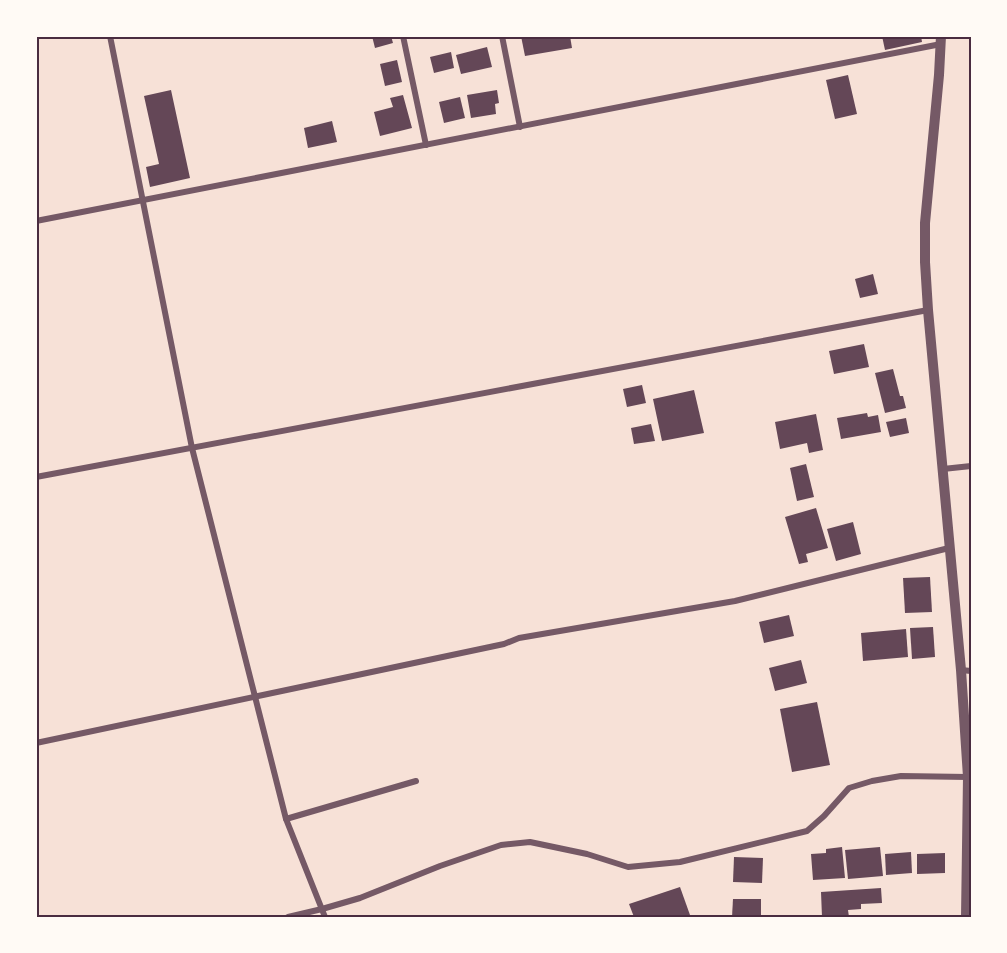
<svg xmlns="http://www.w3.org/2000/svg" width="1007" height="953" font-family="Manrope,sans-serif">
	<style>
		.building { fill: #644757 }
		.lines { fill: none; stroke-linecap: round; stroke-linejoin: round }
		.minor { stroke: #755966; stroke-width: 6 }
		.tertiary { stroke: #755966; stroke-width: 10 }
		.neatline { fill: none; stroke: #4a2c40; stroke-width: 2 }
	</style>
	<rect width="100%" height="100%" fill="#f7e1d7"/>
	<!-- building -->
	<g class="building">
		<polygon points="372,36 391,36 393,43 375,48"/>
		<polygon points="521,36 570,36 572,48 525,56"/>
		<polygon points="882,36 921,36 922,42 885,50"/>
		<polygon points="487,47 492,67 461,74 456,55"/>
		<polygon points="451,52 454,68 434,73 430,57"/>
		<polygon points="397,60 402,82 385,86 380,64"/>
		<polygon points="848,75 857,114 835,119 826,80"/>
		<polygon points="171,90 190,178 150,187 146,167 159,164 144,96"/>
		<polygon points="497,90 499,103 495,104 496,114 471,118 467,95"/>
		<polygon points="403,95 412,128 380,136 374,112 393,107 390,98"/>
		<polygon points="460,97 465,118 444,123 439,102"/>
		<polygon points="332,121 337,142 308,148 304,128"/>
		<polygon points="873,274 878,294 860,298 855,279"/>
		<polygon points="864,344 869,367 834,374 829,351"/>
		<polygon points="893,369 900,396 903,396 906,408 885,413 875,373"/>
		<polygon points="642,385 646,403 627,407 623,389"/>
		<polygon points="694,390 704,433 662,441 653,399"/>
		<polygon points="867,413 868,417 878,415 881,432 841,439 837,418"/>
		<polygon points="816,414 823,450 809,453 807,443 780,449 775,422"/>
		<polygon points="906,418 909,433 890,437 886,422"/>
		<polygon points="651,424 655,441 634,444 631,428"/>
		<polygon points="806,464 814,497 797,501 790,468"/>
		<polygon points="816,508 828,548 806,554 808,562 799,564 785,517"/>
		<polygon points="853,522 861,554 836,561 827,529"/>
		<polygon points="930,577 932,612 905,613 903,578"/>
		<polygon points="789,615 794,636 764,643 759,622"/>
		<polygon points="933,627 935,657 912,659 910,628"/>
		<polygon points="906,629 908,657 863,661 861,633"/>
		<polygon points="801,660 807,683 775,691 769,668"/>
		<polygon points="817,702 830,765 792,772 780,709"/>
		<polygon points="842,847 845,878 813,880 811,854 826,853 826,849"/>
		<polygon points="880,847 883,876 848,879 845,850"/>
		<polygon points="911,852 912,873 886,875 885,854"/>
		<polygon points="945,853 945,873 917,874 917,854"/>
		<polygon points="734,857 763,858 762,883 733,882"/>
		<polygon points="680,887 690,915 684,917 634,917 629,904"/>
		<polygon points="881,888 882,903 861,904 861,909 848,910 849,917 822,917 821,892"/>
		<polygon points="733,899 761,899 761,917 732,917"/>
	</g>
	<g class="lines">
		<!-- minor -->
		<g class="minor">
			<polyline points="110,36 192,448 286,819 325,917"/>
			<polyline points="403,36 426,145"/>
			<polyline points="502,36 520,127"/>
			<polyline points="36,221 941,44"/>
			<polyline points="943,469 971,466"/>
			<polyline points="36,477 928,310"/>
			<polyline points="961,670 971,671"/>
			<polyline points="36,743 504,644 519,638 735,601 949,548"/>
			<polyline points="286,819 416,781"/>
			<polyline points="288,917 322,909 360,898 440,866 501,845 530,842 587,854 628,867 680,862 807,831 824,816 849,788 872,781 901,776 968,777"/>
		</g>
		<!-- tertiary -->
		<polyline class="tertiary" points="941,36 939,75 925,223 925,262 928,310 961,670 968,777 966,917"/>
	</g>
	<!-- border -->
	<rect width="1007" height="953" fill="none" stroke="#fffaf5" stroke-width="75"/>
	<rect x="38" y="38" width="932" height="878" class="neatline"/>
</svg>
